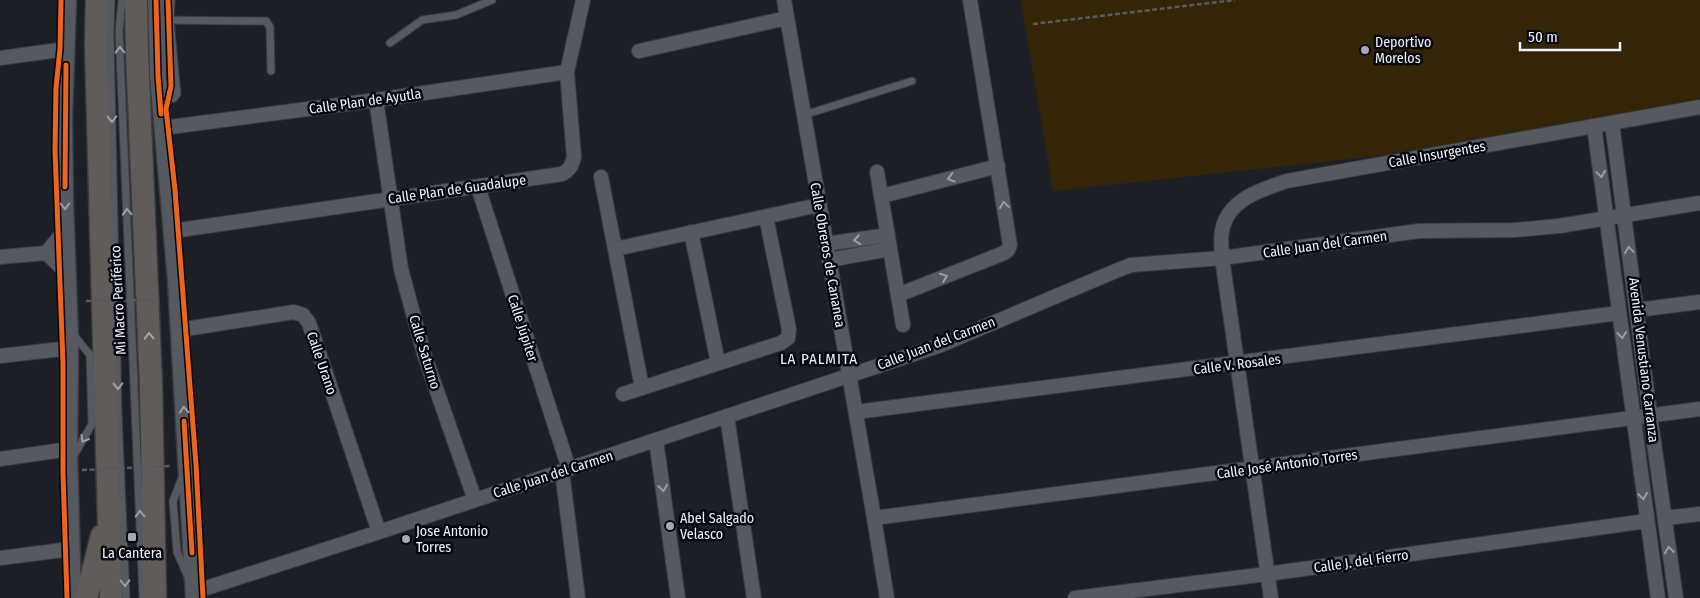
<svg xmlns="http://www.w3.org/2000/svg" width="1700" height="598" font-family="'Fira Sans Condensed',sans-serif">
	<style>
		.green { fill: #332505 }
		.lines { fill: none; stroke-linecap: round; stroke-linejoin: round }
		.service-casing { stroke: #3b3b42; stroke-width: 9 }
		.minor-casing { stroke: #3b3b42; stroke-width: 16 }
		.tertiary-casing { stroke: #3b3b42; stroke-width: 19 }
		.trunk-casing { stroke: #3b3b42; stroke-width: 25 }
		.path { stroke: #57595e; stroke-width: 2.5; stroke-dasharray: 5 2.5; stroke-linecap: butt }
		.service { stroke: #575960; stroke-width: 7 }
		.minor { stroke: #575960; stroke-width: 14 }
		.tertiary { stroke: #575960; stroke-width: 16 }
		.trunk { stroke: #5f5c5a; stroke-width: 22 }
		.path-bridge { stroke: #57595e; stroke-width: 2.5; stroke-dasharray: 5 2.5; stroke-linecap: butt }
		.cycleway-casing { stroke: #06070e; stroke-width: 8 }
		.cycleway { stroke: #eb651d; stroke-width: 5 }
		.oneway { stroke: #9c9ea7 }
		.oneway2 { stroke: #a8a8ac }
		.poi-dot { fill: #a6a9b3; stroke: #06070e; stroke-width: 2 }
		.labels { text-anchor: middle; stroke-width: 5; stroke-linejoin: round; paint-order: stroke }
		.poi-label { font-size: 14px; fill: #f0f3fe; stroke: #06070e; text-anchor: start }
		.street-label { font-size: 14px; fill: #f0f3fe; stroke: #06070e }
		.neighbourhood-label { font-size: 15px; letter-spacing: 1px; fill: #f0f3fe; stroke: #06070e }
	</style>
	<rect width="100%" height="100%" fill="#1d1f27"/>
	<!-- green -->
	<polygon class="green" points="1021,0 1700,0 1700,101 1416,152 1053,191"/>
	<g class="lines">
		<!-- service casing -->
		<g class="service-casing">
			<g id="service">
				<polyline points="111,0 110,32 118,413 126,598"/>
				<polyline points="122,0 119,31 143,598"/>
				<polyline points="157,20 266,21 270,27 271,71"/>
				<polyline points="390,43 422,20 456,15 492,0"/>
				<polyline points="161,101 174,98 177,94 170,20 171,0"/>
				<polyline points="804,115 912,81"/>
				<polyline points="72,459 92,424 90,355 73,334"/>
				<polyline points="183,475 173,501 177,552 188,577"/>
			</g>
		</g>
		<!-- minor casing -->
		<g class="minor-casing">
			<g id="minor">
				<polyline points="784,0 874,518 887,598"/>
				<polyline points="639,51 787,18"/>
				<polyline points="0,58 66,49"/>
				<polyline points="376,100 401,269 424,354 475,500"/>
				<polyline points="1612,123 1650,415 1676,598"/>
				<polyline points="1594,126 1658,598"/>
				<polyline points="162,128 376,100 567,72"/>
				<polyline points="877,172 903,325"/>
				<polyline points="601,177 642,388"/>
				<polyline points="478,187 569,469"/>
				<polyline points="882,196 998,166"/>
				<path d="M 173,231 L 562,174 C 570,170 572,165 574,157 L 567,72 L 583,0"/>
				<polyline points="691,232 718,363"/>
				<polyline points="826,244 888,235"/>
				<polyline points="615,249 819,205"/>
				<polyline points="46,253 67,273"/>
				<polyline points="0,257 46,253 66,229"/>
				<polyline points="829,260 890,249"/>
				<polyline points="898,295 1004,253 1008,250 1010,245 970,0"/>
				<polyline points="1637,310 1700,302"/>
				<polyline points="179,330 294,312 303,315 309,323 379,532"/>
				<polyline points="0,356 70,348"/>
				<polyline points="623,394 781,343 788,338 789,329 766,217"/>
				<polyline points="856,412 1619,313"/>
				<polyline points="727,416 754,598"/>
				<polyline points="656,440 678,598"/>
				<polyline points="0,459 69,449"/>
				<polyline points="562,471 578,598"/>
				<polyline points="874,518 1700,409"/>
				<polyline points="1665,518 1700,514"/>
				<polyline points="0,558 71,549"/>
				<polyline points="194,592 379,532 941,345 1118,270 1131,265 1222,258 1419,231 1515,230 1559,226 1700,203"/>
				<polyline points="1075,598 1267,574 1647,521"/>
				<path d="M 1271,598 L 1222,258 C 1222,249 1220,239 1222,231 C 1227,200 1262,189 1287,181 L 1700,107"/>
			</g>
		</g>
		<!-- tertiary casing -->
		<g class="tertiary-casing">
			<g id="tertiary">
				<polyline points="68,0 64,117 65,203 70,340 69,456 73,598"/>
				<polyline points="156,0 158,76 176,280 194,598"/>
			</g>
		</g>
		<!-- trunk casing -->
		<g class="trunk-casing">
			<g id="trunk">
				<polyline points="97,0 96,45 111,598"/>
				<polyline points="136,0 137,52 151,385 155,598"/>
				<polyline points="86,598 102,536"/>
			</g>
		</g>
		<!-- path -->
		<polyline class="path" points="1033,24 1235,0"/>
		<!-- service -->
		<use href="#service" class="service"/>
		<!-- minor -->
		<use href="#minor" class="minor"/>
		<!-- tertiary -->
		<use href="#tertiary" class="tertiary"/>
		<!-- trunk -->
		<use href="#trunk" class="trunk"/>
		<!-- path-bridge -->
		<g class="path-bridge">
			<polyline points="86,301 154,300"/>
			<polyline points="82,470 171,466"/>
		</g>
		<!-- cycleway casing -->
		<g class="cycleway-casing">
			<g id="cycleway">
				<polyline points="61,0 60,49 56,88 55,150 63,364 63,473 67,598"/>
				<polyline points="156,0 158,76 161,114"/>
				<polyline points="168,0 171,86 166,109 175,190 196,465 203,598"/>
				<polyline points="65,187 66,65"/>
				<polyline points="184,421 192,553"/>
			</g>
		</g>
		<!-- cycleway -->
		<use href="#cycleway" class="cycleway"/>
	</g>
	<!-- one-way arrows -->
	<defs><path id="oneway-chevron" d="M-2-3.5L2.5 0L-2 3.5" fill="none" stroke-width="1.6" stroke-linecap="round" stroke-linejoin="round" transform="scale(1.25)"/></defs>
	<g class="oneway">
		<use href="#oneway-chevron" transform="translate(120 50) rotate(-92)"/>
		<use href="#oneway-chevron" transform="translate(112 119) rotate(89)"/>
		<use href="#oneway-chevron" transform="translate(1601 174) rotate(82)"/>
		<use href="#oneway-chevron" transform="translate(951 178) rotate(165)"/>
		<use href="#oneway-chevron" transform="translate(1004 205) rotate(-98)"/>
		<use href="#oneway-chevron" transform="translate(65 206) rotate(88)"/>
		<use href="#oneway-chevron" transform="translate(127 212) rotate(-93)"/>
		<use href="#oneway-chevron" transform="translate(857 240) rotate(172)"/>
		<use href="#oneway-chevron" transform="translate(1629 250) rotate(-98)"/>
		<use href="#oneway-chevron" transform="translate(944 277) rotate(-21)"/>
		<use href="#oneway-chevron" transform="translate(1622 335) rotate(83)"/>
		<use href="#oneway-chevron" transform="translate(118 386) rotate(89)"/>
		<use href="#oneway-chevron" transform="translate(184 410) rotate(-93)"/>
		<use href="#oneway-chevron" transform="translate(84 439) rotate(120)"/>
		<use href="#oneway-chevron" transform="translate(663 488) rotate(82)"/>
		<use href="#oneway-chevron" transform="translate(1643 496) rotate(82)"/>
		<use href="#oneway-chevron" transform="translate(140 514) rotate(-92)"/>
		<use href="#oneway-chevron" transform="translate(1669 550) rotate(-98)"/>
		<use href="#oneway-chevron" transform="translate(125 583) rotate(88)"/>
	</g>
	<use class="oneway2" href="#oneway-chevron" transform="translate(149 336) rotate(-92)"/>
	<!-- markers -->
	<g class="poi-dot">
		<circle cx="1365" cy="50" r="5"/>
		<circle cx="670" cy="526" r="5"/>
		<rect x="127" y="532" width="10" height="10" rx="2.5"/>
		<circle cx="406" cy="539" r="5"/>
	</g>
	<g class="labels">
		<!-- poi labels -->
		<g class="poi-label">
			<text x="1375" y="47">Deportivo<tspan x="1375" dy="16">Morelos</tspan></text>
			<text x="680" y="523">Abel Salgado<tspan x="680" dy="16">Velasco</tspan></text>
			<text x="416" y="536">Jose Antonio<tspan x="416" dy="16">Torres</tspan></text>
			<text x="132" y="558" text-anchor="middle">La Cantera</text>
		</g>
		<!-- street labels -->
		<g class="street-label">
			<text transform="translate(365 101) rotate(-8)" y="5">Calle Plan de Ayutla</text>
			<text transform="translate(1437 154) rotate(-10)" y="5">Calle Insurgentes</text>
			<text transform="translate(457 189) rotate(-8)" y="5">Calle Plan de Guadalupe</text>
			<text transform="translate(1325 244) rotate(-8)" y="5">Calle Juan del Carmen</text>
			<text transform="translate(828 255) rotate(80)" y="5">Calle Obreros de Cananea</text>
			<text transform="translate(118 300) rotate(-93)" y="5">Mi Macro Periférico</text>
			<text transform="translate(523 328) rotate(72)" y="5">Calle Júpiter</text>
			<text transform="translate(936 343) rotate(-21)" y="5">Calle Juan del Carmen</text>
			<text transform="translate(425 352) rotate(73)" y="5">Calle Saturno</text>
			<text transform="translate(1644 360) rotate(83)" y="5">Avenida Venustiano Carranza</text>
			<text transform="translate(322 363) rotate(71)" y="5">Calle Urano</text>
			<text transform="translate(1237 364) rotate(-7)" y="5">Calle V. Rosales</text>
			<text transform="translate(1287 464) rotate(-8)" y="5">Calle José Antonio Torres</text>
			<text transform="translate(553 474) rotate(-18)" y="5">Calle Juan del Carmen</text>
			<text transform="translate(1361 561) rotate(-8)" y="5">Calle J. del Fierro</text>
		</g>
		<!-- neighbourhood labels -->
		<g class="neighbourhood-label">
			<text x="819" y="364">LA PALMITA</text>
		</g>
	</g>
	<!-- scale -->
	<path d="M1520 42v8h100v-8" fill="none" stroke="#f0f3fe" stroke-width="2.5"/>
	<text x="1528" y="42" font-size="15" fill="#f0f3fe" stroke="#06070e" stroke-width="4" paint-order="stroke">50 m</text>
</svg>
